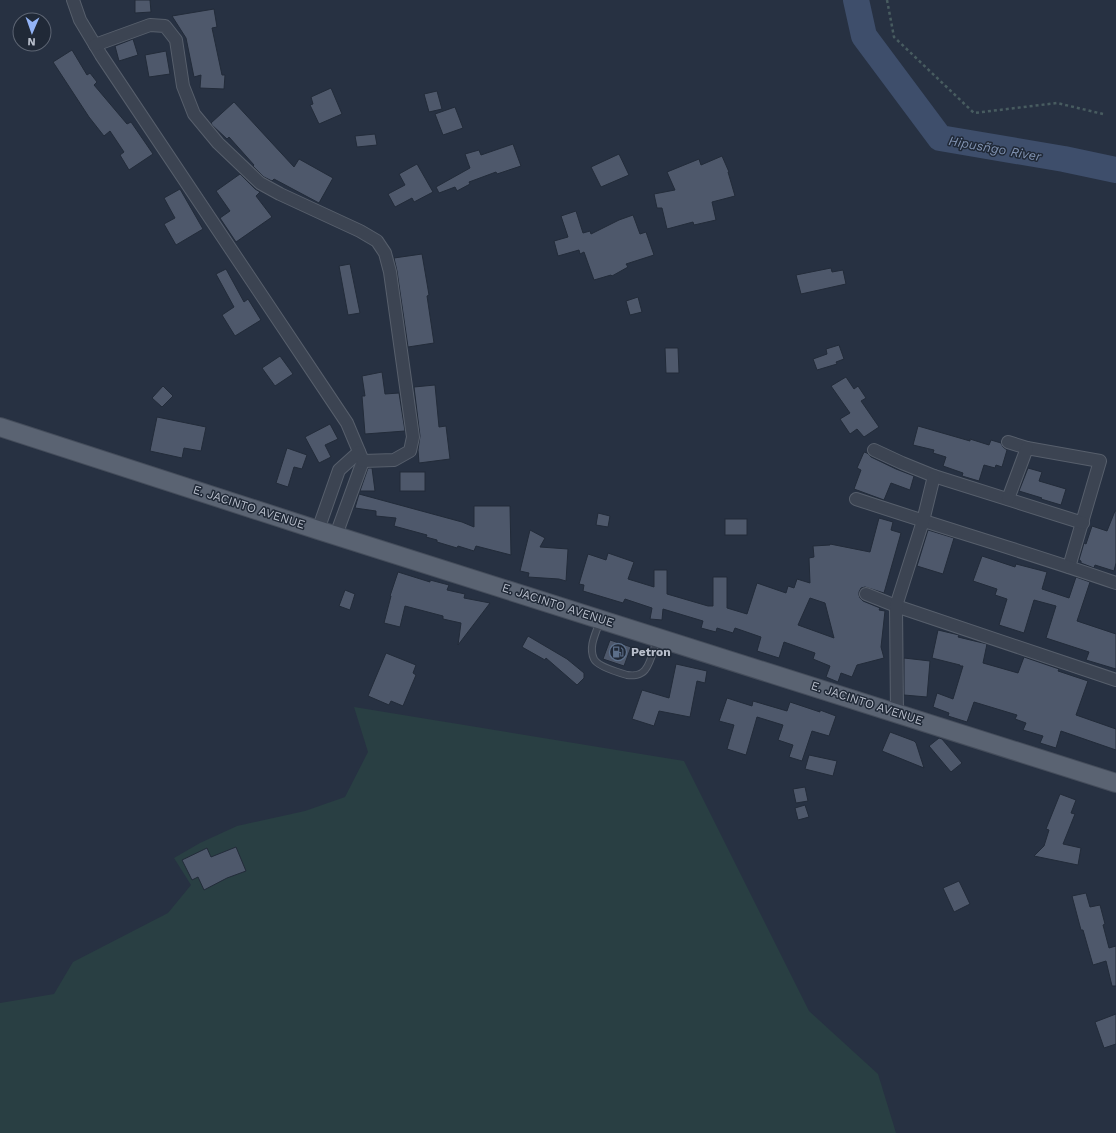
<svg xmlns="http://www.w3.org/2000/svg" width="1116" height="1133" font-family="'Work Sans',sans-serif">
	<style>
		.green { fill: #293f43 }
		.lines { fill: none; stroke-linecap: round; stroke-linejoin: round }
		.river { stroke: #3e4e6b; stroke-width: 26 }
		.building { fill: #4e586b; stroke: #222b39; fill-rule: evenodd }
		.service-casing { stroke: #575f6c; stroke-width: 8 }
		.minor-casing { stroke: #575f6c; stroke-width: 14 }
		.primary-casing { stroke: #454d5b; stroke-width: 20 }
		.path { stroke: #485c60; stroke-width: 2.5; stroke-dasharray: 3 3; stroke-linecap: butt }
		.service { stroke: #3c4452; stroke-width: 6 }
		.minor { stroke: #3c4452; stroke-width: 12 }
		.primary { stroke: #5a6372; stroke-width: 18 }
		.labels { text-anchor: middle; stroke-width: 3; stroke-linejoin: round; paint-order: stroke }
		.street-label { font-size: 12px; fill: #b9bfcc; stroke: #202937 }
		.poi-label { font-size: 12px; font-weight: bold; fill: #b9bfcc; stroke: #202937; text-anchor: start }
		.water-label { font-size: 13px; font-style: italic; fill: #8193b2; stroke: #202937 }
	</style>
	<rect width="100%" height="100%" fill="#273142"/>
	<!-- green -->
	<polygon class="green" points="354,707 684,761 809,1011 878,1074 896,1133 0,1133 0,1003 54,994 73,962 168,913 191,885 174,858 200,843 237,826 305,811 345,797 368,752"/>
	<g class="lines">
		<!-- river -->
		<polyline class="river" points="856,0 864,36 940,138 1064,159 1116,170"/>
	</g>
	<!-- building -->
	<g class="building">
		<polygon points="135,0 150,0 151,12 135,13"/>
		<polygon points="214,9 217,27 212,28 222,75 225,75 224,89 200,88 201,75 194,77 186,38 172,16"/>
		<polygon points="133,39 138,55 119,61 115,46"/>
		<polygon points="72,50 87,75 90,73 97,82 94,85 127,124 131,122 153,154 129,170 120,155 124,152 110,131 104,136 89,117 53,62"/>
		<polygon points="166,51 170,74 149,77 145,55"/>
		<polygon points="331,88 342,114 319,124 310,105 313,104 311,97"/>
		<polygon points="437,91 442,109 429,112 424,94"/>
		<polygon points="234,102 294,167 299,159 333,178 319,203 274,179 272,181 264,177 253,166 254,165 229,137 227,139 212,125 211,123"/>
		<polygon points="455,107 463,128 443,135 435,114"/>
		<polygon points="375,134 377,145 357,147 355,136"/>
		<polygon points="513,144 521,166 497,174 496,172 469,182 470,184 457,191 455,187 439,193 436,187 470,168 465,154 479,150 481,155"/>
		<polygon points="619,154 629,175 601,187 591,167"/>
		<polygon points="722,156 729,172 728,172 735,196 712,202 716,220 694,225 693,222 667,229 662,208 657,208 654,194 675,190 667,172 699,159 701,165"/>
		<polygon points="417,164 433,192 414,202 412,198 395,207 388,194 405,185 399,174"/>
		<polygon points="240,174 255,189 260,192 256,196 272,217 236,242 220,218 230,211 216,191"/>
		<polygon points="180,189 203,229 176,245 164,224 175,218 164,198"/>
		<polygon points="576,211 583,233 590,231 591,234 619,220 633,215 640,234 646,232 654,255 626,264 628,267 612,276 611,275 594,280 584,252 580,254 579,250 558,256 554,241 568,237 561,216"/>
		<polygon points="422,254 429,295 427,296 434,343 408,347 397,271 394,258"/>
		<polygon points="350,264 360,313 348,315 339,266"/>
		<polygon points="831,268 832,272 843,270 846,284 801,294 796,275"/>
		<polygon points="226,269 244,302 248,299 261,320 235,336 222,315 234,307 216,274"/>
		<polygon points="638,297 642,312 630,315 626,301"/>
		<polygon points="839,345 844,359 836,362 837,364 817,370 813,359 827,354 826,349"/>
		<polygon points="665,348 678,348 679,373 666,373"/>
		<polygon points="280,356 293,374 275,386 262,368"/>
		<polygon points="382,372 385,394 399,393 405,431 365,434 362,396 365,396 362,376"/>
		<polygon points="846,377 854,389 858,386 866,398 861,401 879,427 864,437 857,429 850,434 840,419 850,413 831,386"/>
		<polygon points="435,385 439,427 446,426 450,459 419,463 418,450 420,436 414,387"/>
		<polygon points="163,386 173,396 162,407 152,398"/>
		<polygon points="157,417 206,427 201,451 184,448 182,458 150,451"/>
		<polygon points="330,424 338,439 325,445 331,457 319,463 305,437"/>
		<polygon points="918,426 970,441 970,439 989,445 991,440 1001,443 1003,447 1007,450 1002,467 996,465 995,468 984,465 979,481 962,476 963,473 943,466 946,457 933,453 934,450 913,445"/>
		<polygon points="287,448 307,455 302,469 294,467 288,487 276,483"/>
		<polygon points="864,452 867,453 871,457 896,469 914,476 910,490 891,483 884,500 854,489 861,470 857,468"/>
		<polygon points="368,468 372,468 375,491 360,491"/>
		<polygon points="1028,468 1042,472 1039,481 1066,489 1061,505 1041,499 1042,498 1019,491"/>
		<rect x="400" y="472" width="25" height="19"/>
		<polygon points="359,494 462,522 474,527 474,506 510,506 511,555 476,546 474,551 458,546 457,548 437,542 437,540 426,537 427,535 394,526 396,518 376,516 376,511 355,508"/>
		<polygon points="1115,511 1116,511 1116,563 1114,571 1095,565 1094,568 1081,563 1081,561 1079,560 1084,543 1086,544 1092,526 1107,531"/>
		<polygon points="598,513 610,516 608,527 596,525"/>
		<path d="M 879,518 L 893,522 L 891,530 L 901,533 L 884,593 L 865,587 L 861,588 L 859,592 L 859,595 L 860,598 L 863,601 L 880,608 L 879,610 L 885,611 L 881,647 L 884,658 L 857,665 L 852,677 L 841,673 L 838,682 L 826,677 L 830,666 L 813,659 L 815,653 L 784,642 L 779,658 L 757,651 L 761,637 L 735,628 L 733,633 L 717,628 L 716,632 L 701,628 L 703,621 L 663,609 L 662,620 L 650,619 L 652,608 L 625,599 L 623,603 L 583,591 L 584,585 L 579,584 L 588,554 L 606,560 L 608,553 L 634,562 L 628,579 L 654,587 L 654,570 L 667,570 L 667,594 L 708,606 L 713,606 L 713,577 L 727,577 L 727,608 L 747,614 L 757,583 L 786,593 L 788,586 L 794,588 L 797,579 L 810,583 L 809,558 L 814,557 L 813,546 L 830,545 L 830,544 L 870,552 ZM 810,598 L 825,603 L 834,638 L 798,625 Z"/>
		<rect x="725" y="519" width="22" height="16"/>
		<polygon points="530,530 545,538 540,547 568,549 566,581 559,579 528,577 529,573 520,571"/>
		<polygon points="928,530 954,538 943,574 917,566"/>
		<polygon points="982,556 1015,567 1016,564 1047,572 1042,589 1069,598 1076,577 1090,582 1077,621 1116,634 1116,669 1086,660 1089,652 1046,638 1056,606 1034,600 1024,633 999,625 1007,599 995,595 997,589 973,581"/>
		<polygon points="398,572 430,582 430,580 449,585 447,590 465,594 464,598 490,603 458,645 461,623 443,619 443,616 405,606 400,627 384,623 391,596 390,596"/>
		<polygon points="345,590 355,594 350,610 339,606"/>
		<polygon points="938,630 959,635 958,637 987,644 983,663 1018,673 1024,657 1059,669 1058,671 1088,681 1076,715 1116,729 1116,750 1061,731 1056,748 1040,743 1043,736 1023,730 1026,723 1015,719 1017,715 974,702 967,722 948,716 949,713 933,707 937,693 953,699 963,666 960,666 960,665 932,658"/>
		<polygon points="528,636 567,659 584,673 584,678 577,685 546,658 545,660 522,647"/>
		<polygon points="610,640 631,647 624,666 603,659"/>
		<polygon points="386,653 416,665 413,673 416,675 403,706 391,701 389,705 368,696"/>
		<polygon points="904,658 930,661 927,697 904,695"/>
		<polygon points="676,664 707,671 705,683 697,681 690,717 659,711 654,726 632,719 642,690 669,698"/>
		<polygon points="727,698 752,706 753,701 787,711 790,702 820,712 820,710 836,716 829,736 812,731 802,761 789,757 793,745 778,740 783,725 757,717 746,755 727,749 734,725 719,721"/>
		<polygon points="890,732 914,741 916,743 924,768 882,751"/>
		<polygon points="939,738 942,739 962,763 951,772 929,746"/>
		<polygon points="809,755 837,761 833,776 805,769"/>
		<polygon points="805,787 808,801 796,803 793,789"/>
		<polygon points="1060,794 1076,800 1071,813 1075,814 1063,844 1081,848 1078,865 1034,856 1044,846 1049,830 1046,829"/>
		<polygon points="805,805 809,817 798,820 795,808"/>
		<polygon points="236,847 246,871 227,878 204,890 198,877 192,880 182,860 207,848 211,857"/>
		<polygon points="959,881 970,904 954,912 943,888"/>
		<polygon points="1086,893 1090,907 1100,905 1105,924 1103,925 1109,948 1116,946 1116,986 1112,986 1106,961 1093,965 1083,930 1081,930 1072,896"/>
		<polygon points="1116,1014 1116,1044 1104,1048 1095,1022"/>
	</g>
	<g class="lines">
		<!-- service casing -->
		<g class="service-casing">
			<path id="service" d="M 600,621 C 596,633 588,647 594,659 C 597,666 620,673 627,675 C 633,676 641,675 645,670 C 651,663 654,648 657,639"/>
		</g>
		<!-- minor casing -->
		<g class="minor-casing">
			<g id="minor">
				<polyline points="73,0 80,20 101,55 347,423 363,461 336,535"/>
				<polyline points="95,45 150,25 165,26 176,40 183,86 194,114 218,143 260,183 280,194 360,231 377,241 385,253 390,272 413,437 410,451 394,460 363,461"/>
				<polyline points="1008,442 1027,448 1100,461 1069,567"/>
				<polyline points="874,450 902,463 934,476 1083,523"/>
				<path d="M 856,499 C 943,528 1030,553 1116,583"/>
				<polyline points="1008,499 1027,448"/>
				<polyline points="318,530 339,470 359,452"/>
				<polyline points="866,594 896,606 1116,680"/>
				<polyline points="897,713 896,606 923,521 934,476"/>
			</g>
		</g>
		<!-- primary casing -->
		<g class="primary-casing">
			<polyline id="primary" points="0,427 318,530 1116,783"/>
		</g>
		<!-- path -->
		<polyline class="path" points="887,0 894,37 974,113 1057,103 1103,114"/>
		<!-- service -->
		<use href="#service" class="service"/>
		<!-- minor -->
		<use href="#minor" class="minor"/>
		<!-- primary -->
		<use href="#primary" class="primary"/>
	</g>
	<!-- icons -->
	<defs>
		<g id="fuel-ring" transform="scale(0.9)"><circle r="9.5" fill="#202937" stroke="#5c6f8a" stroke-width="1.5"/><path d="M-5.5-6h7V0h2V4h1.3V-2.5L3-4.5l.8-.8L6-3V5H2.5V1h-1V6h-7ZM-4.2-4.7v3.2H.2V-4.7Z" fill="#5c6f8a"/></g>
	</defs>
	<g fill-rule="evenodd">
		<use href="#fuel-ring" x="618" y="652"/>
	</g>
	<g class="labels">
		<!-- street labels -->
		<g class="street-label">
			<text transform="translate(249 507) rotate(18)" y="4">E. JACINTO AVENUE</text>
			<text transform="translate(558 605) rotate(18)" y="4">E. JACINTO AVENUE</text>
			<text transform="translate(867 703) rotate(18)" y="4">E. JACINTO AVENUE</text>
		</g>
		<!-- poi labels -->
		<g class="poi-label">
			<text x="631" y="656">Petron</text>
		</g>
		<!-- water labels -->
		<g class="water-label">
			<text transform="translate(995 148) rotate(10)" y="5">Hipusñgo River</text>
		</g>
	</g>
	<!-- north arrow -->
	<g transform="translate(32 32) rotate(182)"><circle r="19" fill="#202937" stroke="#5d6573"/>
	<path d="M0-3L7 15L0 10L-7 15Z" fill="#93b4f7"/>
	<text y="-6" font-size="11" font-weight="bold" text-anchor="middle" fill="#b9bfcc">N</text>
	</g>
</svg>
